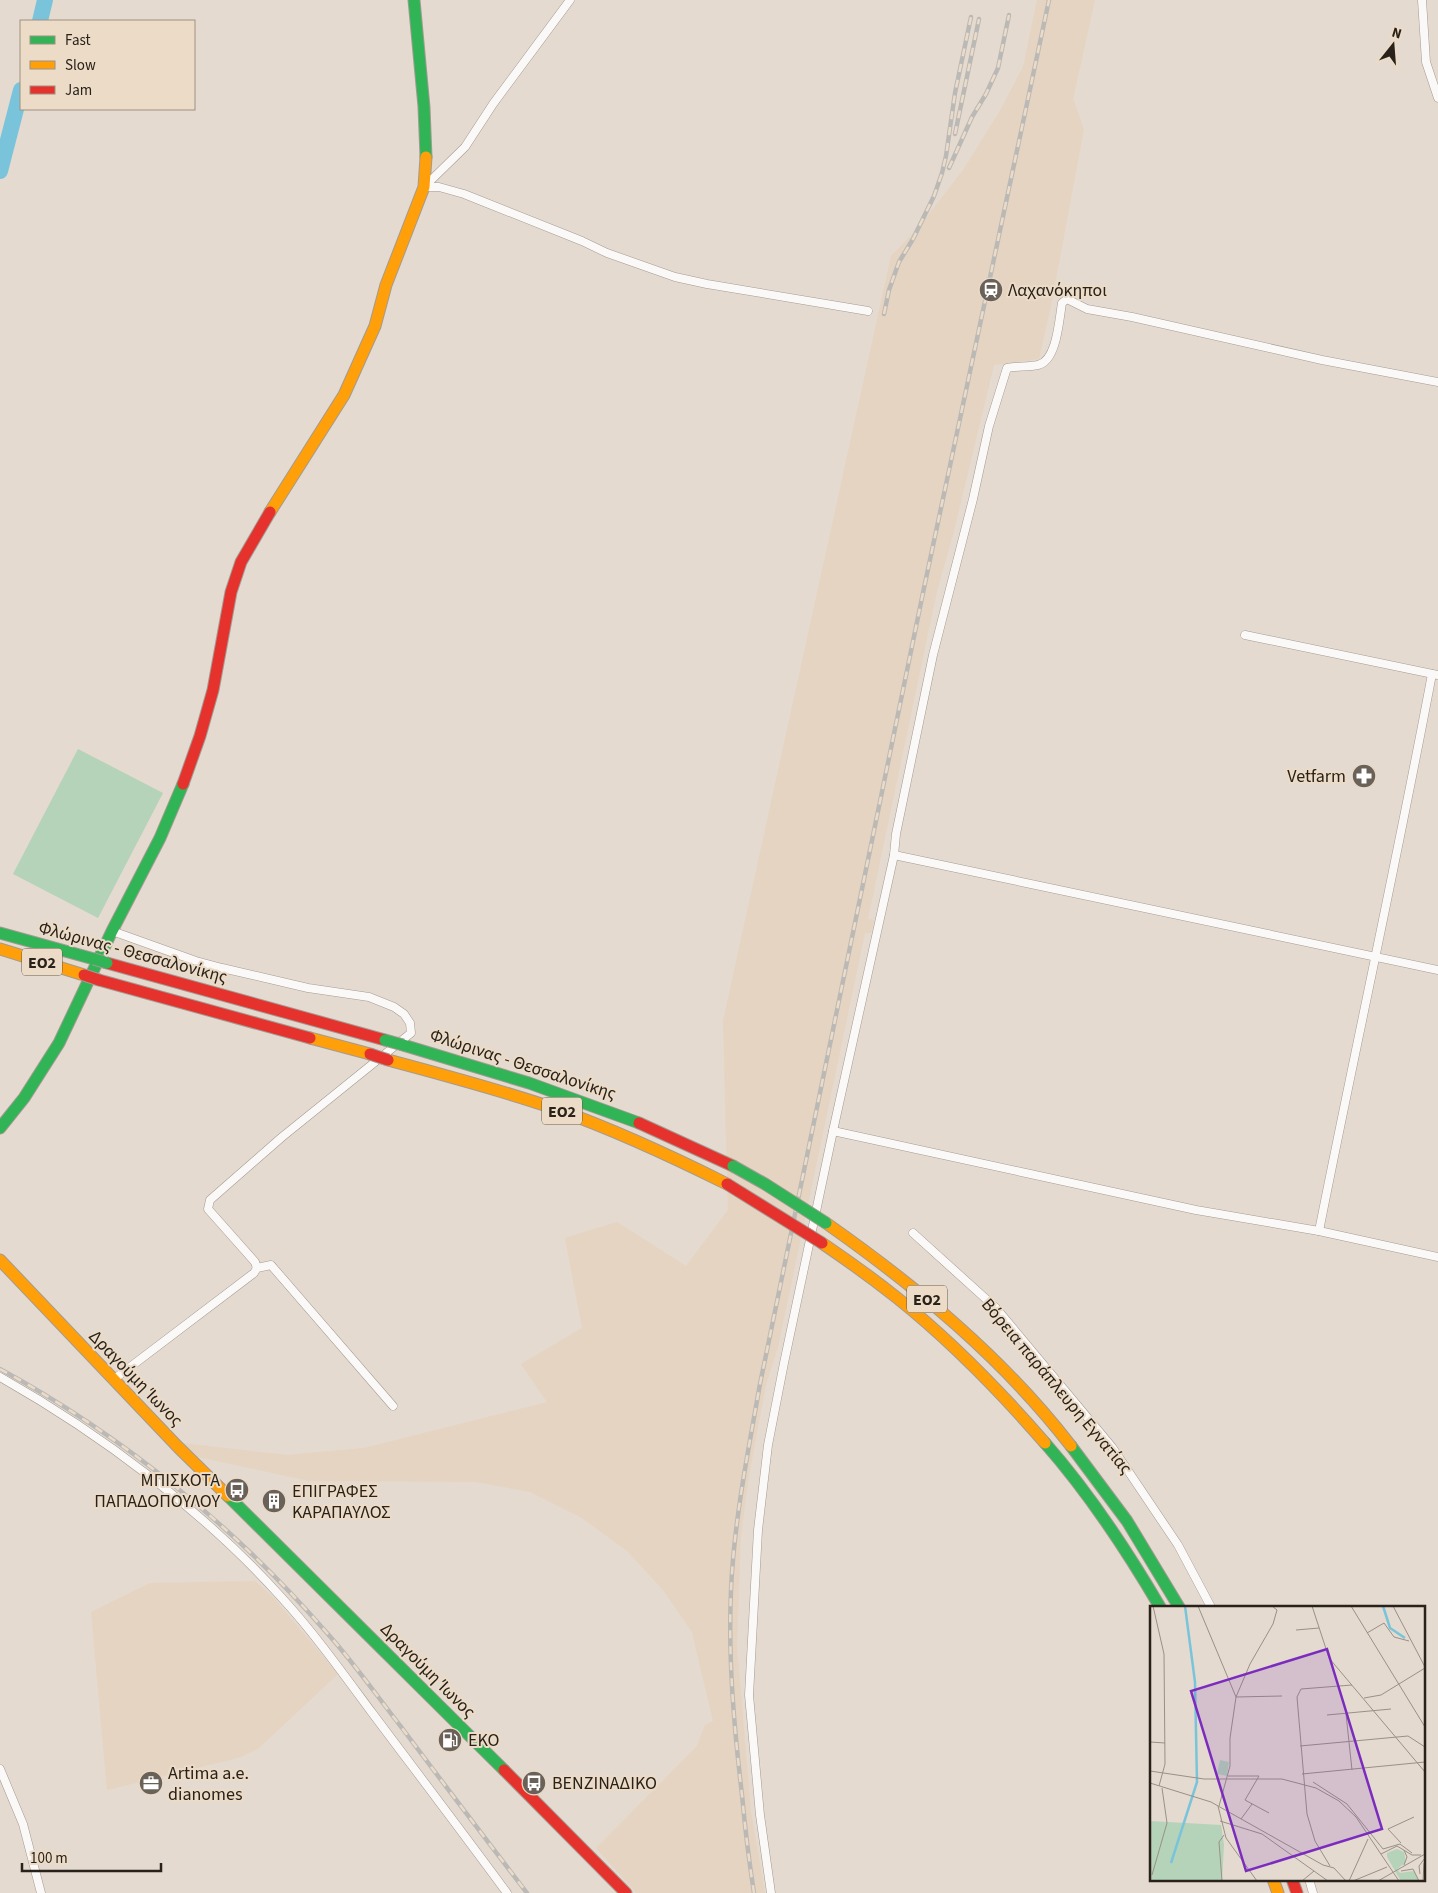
<svg xmlns="http://www.w3.org/2000/svg" width="1438" height="1893" font-family="'Source Sans 3',sans-serif">
	<style>
		.built { fill: #e5d4c1 }
		.green { fill: #b4d3b8 }
		.lines { fill: none; stroke-linecap: round; stroke-linejoin: round }
		.river { stroke: #7ac4db; stroke-width: 16 }
		.street-casing { stroke: #a39b93; stroke-width: 9 }
		.fast-casing { stroke: #a39b93; stroke-width: 13 }
		.slow-casing { stroke: #a39b93; stroke-width: 13 }
		.jam-casing { stroke: #a39b93; stroke-width: 13 }
		.street { stroke: #fbf9f8; stroke-width: 8 }
		.fast { stroke: #30b455; stroke-width: 11 }
		.slow { stroke: #ff9f0a; stroke-width: 11 }
		.jam { stroke: #e5322d; stroke-width: 11 }
		.rail-casing { stroke: #bbb9b6; stroke-width: 4.5 }
		.rail { stroke: #ecdbc7; stroke-width: 2.5; stroke-dasharray: 8; stroke-linecap: butt }
		.fast-bridge-casing { stroke: #a39b93; stroke-width: 13; stroke-linecap: butt }
		.jam-bridge-casing { stroke: #a39b93; stroke-width: 13; stroke-linecap: butt }
		.fast-bridge { stroke: #30b455; stroke-width: 11 }
		.jam-bridge { stroke: #e5322d; stroke-width: 11 }
		.labels { text-anchor: middle; stroke-width: 4; stroke-linejoin: round; paint-order: stroke }
		.shield { fill: #ecdbc7; stroke: #635a4e; stroke-width: 1 }
		.shield-label { font-size: 16px; font-weight: bold; fill: #28221a }
		.poi-label { font-size: 18px; fill: #28221a; stroke: #ecdbc7; text-anchor: start }
		.street-label { font-size: 18px; fill: #28221a; stroke: #ecdbc7 }
		.inset-river { fill: none; stroke: #7ac4db; stroke-width: 2.5 }
		.inset-road { fill: none; stroke: #999087; stroke-width: 1 }
		.view { fill: #7b2cbf; fill-opacity: 0.15; stroke: #7b2cbf; stroke-width: 2.5 }
		.inset-edge { fill: none; stroke: #28221a; stroke-width: 2.5 }
	</style>
	<rect width="100%" height="100%" fill="#e4dacf"/>
	<!-- built -->
	<g class="built">
		<polygon points="1037,0 1095,0 1073,99 1084,129 1051,306 1039,359 994,365 953,535 937,591 868,919 874,920 871,933 865,933 778,1347 766,1385 749,1476 741,1535 737,1646 751,1812 765,1893 636,1893 596,1848 697,1746 705,1725 713,1721 692,1632 663,1590 627,1551 582,1518 530,1492 476,1482 309,1481 198,1457 182,1443 287,1455 364,1448 547,1402 521,1364 582,1328 565,1238 617,1222 686,1266 728,1210 723,1021 891,256 918,228 963,170 1001,109 1023,67"/>
		<polygon points="255,1581 273,1597 338,1674 258,1749 238,1758 107,1790 91,1612 150,1583"/>
	</g>
	<!-- green -->
	<polygon class="green" points="78,749 163,793 98,918 13,874"/>
	<g class="lines">
		<!-- river -->
		<g class="river">
			<polyline points="40,21 45,0"/>
			<polyline points="0,171 21,90"/>
		</g>
		<!-- street casing -->
		<g class="street-casing">
			<g id="street">
				<polyline points="1422,0 1426,62 1438,98"/>
				<polyline points="424,187 439,187 464,194 582,241 607,253 675,277 707,284 868,311"/>
				<polyline points="424,187 465,147 493,104 570,0"/>
				<polyline points="1245,635 1438,675"/>
				<polyline points="894,855 1438,970"/>
				<polyline points="112,931 196,961 222,968 308,988 369,997 394,1007 404,1014 410,1023 411,1033 282,1137 210,1200 208,1209 255,1262 257,1268"/>
				<polyline points="833,1131 1196,1210 1319,1231 1438,1257"/>
				<path d="M 1319,1231 C 1356,1045 1397,860 1432,674"/>
				<polyline points="913,1233 996,1308 1112,1447 1178,1545 1211,1607"/>
				<path d="M 0,1377 C 101,1434 205,1512 282,1598 C 315,1634 344,1675 373,1714 C 418,1774 463,1833 507,1893"/>
				<polyline points="113,1380 254,1273 257,1268 271,1265 393,1406"/>
				<polyline points="0,1769 23,1824 41,1893"/>
				<polyline points="1309,1879 1313,1893"/>
				<path d="M 771,1893 L 760,1815 L 749,1695 L 758,1530 L 768,1445 L 784,1363 L 833,1131 L 894,855 L 896,834 L 933,655 L 973,499 L 989,426 L 1007,368 C 1017,366 1028,367 1038,365 C 1057,361 1059,320 1062,303 L 1067,299 L 1087,309 L 1132,317 L 1322,360 L 1438,382"/>
			</g>
		</g>
		<!-- fast casing -->
		<g class="fast-casing">
			<g id="fast">
				<polyline points="414,0 424,107 426,157"/>
				<polyline points="0,933 94,959"/>
				<polyline points="403,1045 529,1083 639,1123"/>
				<polyline points="0,1128 24,1098 59,1043 112,931 160,838 183,784"/>
				<path d="M 1045,1443 C 1089,1493 1126,1549 1160,1607"/>
				<polyline points="1071,1446 1127,1521 1179,1607"/>
				<polyline points="228,1496 504,1770"/>
			</g>
		</g>
		<!-- slow casing -->
		<g class="slow-casing">
			<g id="slow">
				<polyline points="270,512 344,395 375,326 386,285 424,187 426,157"/>
				<polyline points="0,949 84,975"/>
				<polyline points="310,1038 370,1054"/>
				<path d="M 388,1060 C 444,1075 501,1090 556,1109 C 615,1130 671,1156 727,1184"/>
				<path d="M 826,1223 C 917,1287 1003,1358 1071,1446"/>
				<path d="M 822,1243 C 847,1260 872,1278 896,1297 C 950,1340 999,1390 1045,1443"/>
				<polyline points="0,1260 178,1447 228,1496"/>
				<polyline points="1273,1879 1278,1893"/>
			</g>
		</g>
		<!-- jam casing -->
		<g class="jam-casing">
			<g id="jam">
				<polyline points="183,784 200,736 213,690 231,592 241,562 270,512"/>
				<polyline points="107,963 385,1040"/>
				<polyline points="99,980 310,1038"/>
				<polyline points="639,1123 733,1166"/>
				<polyline points="504,1770 626,1893"/>
				<polyline points="1292,1879 1297,1893"/>
			</g>
		</g>
		<!-- street -->
		<use href="#street" class="street"/>
		<!-- fast -->
		<use href="#fast" class="fast"/>
		<!-- slow -->
		<use href="#slow" class="slow"/>
		<!-- jam -->
		<use href="#jam" class="jam"/>
		<!-- rail casing -->
		<g class="rail-casing">
			<g id="rail">
				<polyline points="955,134 979,19"/>
				<polyline points="949,168 972,117 986,94 998,68 1009,15"/>
				<polyline points="884,314 889,290 899,262 913,239 934,196 942,173 946,156 955,93 971,17"/>
				<path d="M 0,1369 C 123,1436 235,1527 327,1633 C 354,1663 377,1696 402,1728 C 443,1783 485,1838 527,1893"/>
				<path d="M 754,1893 C 749,1861 745,1828 742,1795 C 734,1727 728,1659 731,1590 C 734,1521 748,1452 760,1384 L 924,588 L 1049,0"/>
			</g>
		</g>
		<!-- rail -->
		<use href="#rail" class="rail"/>
		<!-- fast-bridge casing -->
		<g class="fast-bridge-casing">
			<g id="fast-bridge">
				<polyline points="94,959 107,963"/>
				<polyline points="385,1040 403,1045"/>
				<polyline points="733,1166 765,1184 826,1223"/>
			</g>
		</g>
		<!-- jam-bridge casing -->
		<g class="jam-bridge-casing">
			<g id="jam-bridge">
				<polyline points="84,975 99,980"/>
				<polyline points="370,1054 388,1060"/>
				<polyline points="727,1184 822,1243"/>
			</g>
		</g>
		<!-- fast-bridge -->
		<use href="#fast-bridge" class="fast-bridge"/>
		<!-- jam-bridge -->
		<use href="#jam-bridge" class="jam-bridge"/>
	</g>
	<!-- icons -->
	<defs>
		<g id="station-disc" transform="scale(1.25)"><circle r="9.5" fill="#6a6259" stroke="#ecdbc7"/><path d="M-3-6H3Q5-6 5-4V2Q5 4 3 4L4.5 6H3L1.5 4h-3L-3 6H-4.5L-3 4Q-5 4-5 2V-4Q-5-6-3-6ZM-3.5-4v3h7v-3ZM-3.5 1v1.5H-2V1ZM2 1v1.5H3.5V1Z" fill="#fff"/></g>
		<g id="pharmacy-disc" transform="scale(1.25)"><circle r="9.5" fill="#6a6259" stroke="#ecdbc7"/><path d="M-2-6h4v4h4v4h-4v4h-4v-4h-4v-4h4Z" fill="#fff"/></g>
		<g id="bus-disc" transform="scale(1.25)"><circle r="9.5" fill="#6a6259" stroke="#ecdbc7"/><path d="M-5-6H5V4H4V6H2V4H-2V6H-4V4H-5ZM-3.5-4V0h7V-4ZM-3.5 1.2v1.5H-2V1.2ZM2 1.2v1.5H3.5V1.2Z" fill="#fff"/></g>
		<g id="building-disc" transform="scale(1.25)"><circle r="9.5" fill="#6a6259" stroke="#ecdbc7"/><path d="M-4-6H4V6H1V3H-1V6H-4ZM-2.5-4.3h1.7v1.8h-1.7ZM.8-4.3h1.7v1.8H.8ZM-2.5-1h1.7V.8h-1.7ZM.8-1h1.7V.8H.8Z" fill="#fff"/></g>
		<g id="fuel-disc" transform="scale(1.25)"><circle r="9.5" fill="#6a6259" stroke="#ecdbc7"/><path d="M-5.5-6h7V0h2V4h1.3V-2.5L3-4.5l.8-.8L6-3V5H2.5V1h-1V6h-7ZM-4.2-4.7v3.2H.2V-4.7Z" fill="#fff"/></g>
		<g id="office-disc" transform="scale(1.25)"><circle r="9.5" fill="#6a6259" stroke="#ecdbc7"/><path d="M-6-3h4V-5.5h4V-3h4V5H-6ZM-1-4.5V-3h2v-1.5ZM-6 0V1H6V0Z" fill="#fff"/></g>
	</defs>
	<g fill-rule="evenodd">
		<use href="#station-disc" x="991" y="290"/>
		<use href="#pharmacy-disc" x="1364" y="776"/>
		<use href="#bus-disc" x="237" y="1490"/>
		<use href="#building-disc" x="274" y="1501"/>
		<use href="#fuel-disc" x="450" y="1740"/>
		<use href="#office-disc" x="151" y="1783"/>
		<use href="#bus-disc" x="534" y="1783"/>
	</g>
	<g class="labels">
		<!-- shield labels -->
		<g class="shield">
			<rect x="22" y="948.5" width="40" height="27" rx="4"/>
			<rect x="542" y="1097.5" width="40" height="27" rx="4"/>
			<rect x="907" y="1285.5" width="40" height="27" rx="4"/>
		</g>
		<g class="shield-label">
			<text x="42" y="968">ΕΟ2</text>
			<text x="562" y="1117">ΕΟ2</text>
			<text x="927" y="1305">ΕΟ2</text>
		</g>
		<!-- poi labels -->
		<g class="poi-label">
			<text x="1008" y="296">Λαχανόκηποι</text>
			<text x="1346" y="782" text-anchor="end">Vetfarm</text>
			<text x="220" y="1486" text-anchor="end">ΜΠΙΣΚΟΤΑ<tspan x="220" dy="21">ΠΑΠΑΔΟΠΟΥΛΟΥ</tspan></text>
			<text x="292" y="1497">ΕΠΙΓΡΑΦΕΣ<tspan x="292" dy="21">ΚΑΡΑΠΑΥΛΟΣ</tspan></text>
			<text x="468" y="1746">EKO</text>
			<text x="168" y="1779">Artima a.e.<tspan x="168" dy="21">dianomes</tspan></text>
			<text x="552" y="1789">ΒΕΝΖΙΝΑΔΙΚΟ</text>
		</g>
		<!-- street labels -->
		<g class="street-label">
			<text transform="translate(133 952) rotate(15)" y="6">Φλώρινας - Θεσσαλονίκης</text>
			<text transform="translate(523 1064) rotate(18)" y="6">Φλώρινας - Θεσσαλονίκης</text>
			<text transform="translate(136 1378) rotate(46)" y="6">Δραγούμη Ίωνος</text>
			<text transform="translate(1057 1386) rotate(50)" y="6">Βόρεια παράπλευρη Εγνατίας</text>
			<text transform="translate(428 1670) rotate(45)" y="6">Δραγούμη Ίωνος</text>
		</g>
	</g>
	<!-- overview -->
	<g transform="translate(1150 1606)">
		<rect width="275" height="275" fill="#e4dacf"/>
		<path d="M 70,154 L 79,156 L 77,170 L 67,168 ZM 0,215 L 71,219 L 74,239 L 72,275 L 0,275 ZM 247,243 L 254,246 L 256,256 L 247,263 L 250,267 L 264,265 L 269,275 L 251,275 L 237,251 L 237,247 Z" fill="#b4d3b8"/>
		<path class="inset-river" d="M 233,0 L 240,22 L 255,32M 21,257 L 47,176 L 45,76 L 35,0"/>
		<path class="inset-road" d="M 3,0 L 14,48 L 15,158 L 9,180M 48,0 L 86,91 L 80,132 L 80,160 L 69,200M 122,0 L 127,4 L 123,18 L 100,58 L 86,91 L 132,90M 162,0 L 179,52 L 275,166M 201,0 L 275,121M 243,0 L 275,61M 146,24 L 169,22M 217,27 L 234,17 L 244,31 L 259,35M 214,92 L 231,89 L 275,62M 196,108 L 202,164M 177,109 L 241,103M 0,136 L 15,137M 150,140 L 258,130 L 275,141M 0,165 L 54,173 L 132,173 L 166,182 L 189,195 L 206,211 L 249,275M 152,168 L 275,156M 78,170 L 109,170 L 95,194 L 119,207M 163,176 L 197,198 L 233,243 L 250,238 L 262,247M 0,177 L 61,196 L 173,259 L 184,262 L 196,275M 68,200 L 76,232 L 107,275M 91,213 L 102,198M 70,215 L 112,228 L 178,275M 251,237 L 238,223 L 264,211M 254,244 L 257,251 L 254,259M 231,248 L 247,240 L 262,249 L 271,249M 180,260 L 165,235 L 157,208 L 147,91 L 151,83 L 202,79M 251,265 L 263,263 L 269,275M 270,268 L 269,260 L 275,252M 2,269 L 17,217 L 12,182M 72,275 L 69,236 L 74,229M 152,275 L 164,265M 199,275 L 218,233M 203,275 L 237,261M 228,275 L 275,248M 273,275 L 274,257"/>
		<path class="view" d="M 177,43 L 232,223 L 96,265 L 41,85 Z"/>
		<rect width="275" height="275" class="inset-edge"/>
	</g>
	<!-- legend -->
	<rect x="20" y="20" width="175" height="90" fill="#ecdbc7" stroke="#9e9182"/>
	<rect x="30" y="36" width="25" height="8" fill="#30b455" stroke="#9e9182"/>
	<text x="65" y="45" font-size="15" fill="#28221a">Fast</text>
	<rect x="30" y="61" width="25" height="8" fill="#ff9f0a" stroke="#9e9182"/>
	<text x="65" y="70" font-size="15" fill="#28221a">Slow</text>
	<rect x="30" y="86" width="25" height="8" fill="#e5322d" stroke="#9e9182"/>
	<text x="65" y="95" font-size="15" fill="#28221a">Jam</text>
	<!-- north arrow -->
	<g transform="translate(1393 45) rotate(17)" stroke="#ecdbc7" stroke-width="4" paint-order="stroke">
	<path d="M0-4L9 19L0 12L-9 19Z" fill="#28221a"/>
	<text y="-8" font-size="14" font-weight="bold" text-anchor="middle" fill="#28221a">N</text>
	</g>
	<!-- scale -->
	<path d="M22 1863v8h139v-8" fill="none" stroke="#28221a" stroke-width="2.5"/>
	<text x="30" y="1863" font-size="15" fill="#28221a" stroke="#ecdbc7" stroke-width="4" paint-order="stroke">100 m</text>
</svg>
